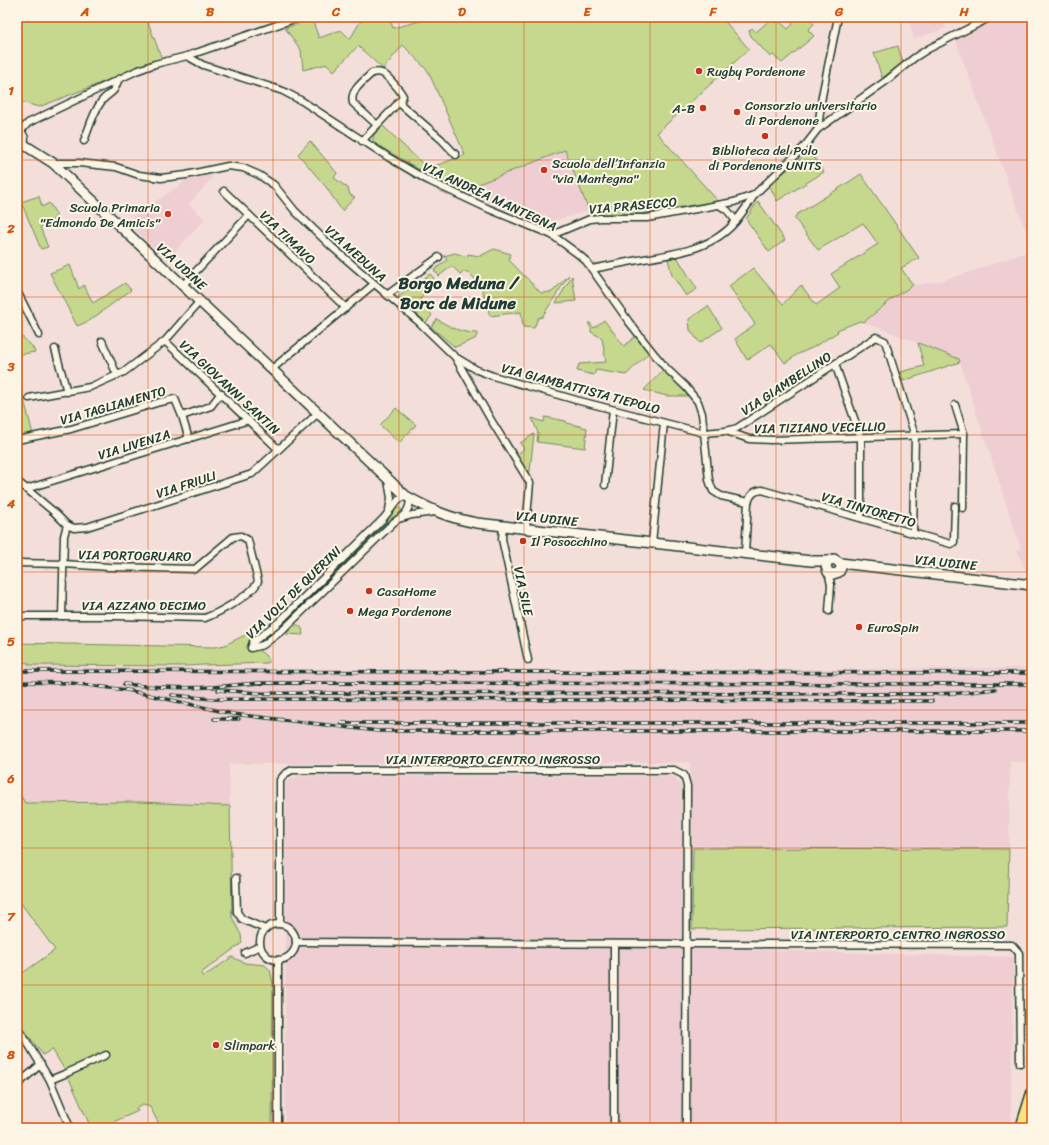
<svg xmlns="http://www.w3.org/2000/svg" width="1049" height="1145" font-family="Sriracha,sans-serif">
	<style>
		.built { fill: #eeced2 }
		.green { fill: #c5d88d; stroke: #728a60 }
		.lines { fill: none; stroke-linecap: round; stroke-linejoin: round }
		.minor-casing { stroke: #1f3d34; stroke-width: 9 }
		.secondary-casing { stroke: #1f3d34; stroke-width: 12 }
		.primary-casing { stroke: #1f3d34; stroke-width: 13 }
		.minor { stroke: #fcf5e5; stroke-width: 6 }
		.secondary { stroke: #fcf5e5; stroke-width: 9 }
		.primary { stroke: #f9e181; stroke-width: 10 }
		.rail-casing { stroke: #1f3d34; stroke-width: 3.5 }
		.rail { stroke: #fcf5e5; stroke-width: 2; stroke-dasharray: 6; stroke-linecap: butt }
		.grid { fill: none; stroke: #d45610; stroke-width: 1; stroke-opacity: 0.55 }
		.poi-dot { fill: #c8321e; stroke: #fcf5e5; stroke-width: 1.5 }
		.labels { text-anchor: middle; stroke-width: 4; stroke-linejoin: round; paint-order: stroke }
		.poi-label { font-size: 13px; fill: #1f3d34; stroke: #fcf5e5; text-anchor: start }
		.street-label { font-size: 13px; fill: #1f3d34; stroke: #fcf5e5 }
		.district-label { font-size: 17px; font-weight: bold; fill: #1f3d34; stroke: #fcf5e5 }
		.neatline { fill: none; stroke: #d45610; stroke-width: 1.5 }
		.grid-label { font-size: 13px; text-anchor: middle; font-weight: bold; fill: #d45610 }
	</style>
	<rect width="100%" height="100%" fill="#f4deda"/>
	<filter id="ink" filterUnits="userSpaceOnUse"><feTurbulence type="fractalNoise" baseFrequency=".025" numOctaves="2"/><feDisplacementMap in="SourceGraphic" scale="8" xChannelSelector="R" yChannelSelector="G"/><feConvolveMatrix kernelMatrix="1 2 1 2 8 2 1 2 1" color-interpolation-filters="sRGB"/></filter>
	<g filter="url(#ink)">
		<!-- built -->
		<g class="built">
			<polygon points="908,17 968,17 945,23 946,28 914,39"/>
			<polygon points="1001,17 1032,17 1032,248 955,39"/>
			<polygon points="565,150 589,211 544,223 541,222 536,224 464,193 466,189"/>
			<polygon points="212,175 212,178 189,204 205,219 167,260 126,221 182,184 185,180"/>
			<polygon points="1032,250 1032,574 1027,574 1017,550 1021,549 959,359 864,322 892,299 913,285 941,281 967,273"/>
			<polygon points="17,666 272,669 724,670 1032,668 1032,762 1010,762 1009,849 693,848 690,762 229,764 230,806 140,802 25,803 17,789"/>
			<polygon points="298,776 674,776 681,786 683,948 1013,957 1011,1128 285,1128 286,782"/>
		</g>
		<!-- green -->
		<g class="green">
			<polygon points="17,17 146,17 162,59 39,107 17,101"/>
			<polygon points="363,17 389,17 393,28 435,17 721,17 749,49 657,133 718,201 640,214 589,214 589,211 565,150 466,189 464,193 437,182 428,175 429,173 422,170 425,167 432,173 433,172 429,168 465,155 428,71 403,45 383,69 358,46 334,71 327,64 303,70 301,50 285,28 312,19 319,38 341,30 350,39"/>
			<polygon points="787,17 808,17 814,24 808,30 814,36 782,63 773,55 770,57 751,36 749,31 752,28 756,32 770,20 773,19 776,22 778,20 788,29 793,24"/>
			<polygon points="898,46 903,63 882,78 874,53"/>
			<path d="M 383,126 L 424,165 L 420,170 L 374,143 C 370,135 378,131 383,126 Z"/>
			<polygon points="310,141 337,173 334,178 348,188 350,195 355,197 342,211 326,187 298,154"/>
			<polygon points="810,151 824,172 777,201 769,185"/>
			<polygon points="861,174 919,258 901,268 913,285 892,299 864,322 860,321 837,330 838,332 812,348 798,354 785,363 771,344 747,360 735,339 755,324 729,286 753,268 783,304 801,285 816,305 840,288 831,274 878,244 863,223 818,250 795,219 796,215 838,189"/>
			<polygon points="39,196 42,207 49,203 57,215 49,223 40,227 48,247 41,249 21,202"/>
			<polygon points="758,201 785,240 769,252 746,219"/>
			<polygon points="494,249 511,254 509,260 541,293 552,292 569,275 542,317 538,318 534,328 523,327 521,312 490,316 481,285 468,272 462,272 461,275 452,266 439,276 434,270 447,260 444,256 455,253 467,257 468,254 480,256"/>
			<polygon points="677,257 697,289 686,296 672,275 668,259"/>
			<polygon points="70,265 79,289 84,285 93,303 125,283 131,290 89,321 77,326 50,273"/>
			<polygon points="430,274 434,278 420,300 432,315 426,323 398,297"/>
			<polygon points="572,276 576,301 556,303"/>
			<polygon points="708,306 722,328 700,343 690,330 689,319"/>
			<path d="M 437,319 C 451,328 462,333 478,333 L 475,339 L 455,347 L 431,327 Z"/>
			<polygon points="604,320 624,346 636,336 649,353 626,375 596,370 594,375 577,371 579,364 606,362 602,338 591,332 591,328 588,323 590,323 594,328"/>
			<polygon points="17,332 32,346 35,352 17,355"/>
			<polygon points="918,343 959,359 960,362 903,381 900,372 924,366"/>
			<polygon points="663,370 689,396 667,396 644,390"/>
			<polygon points="17,373 33,434 17,438"/>
			<polygon points="396,408 416,425 399,443 380,425"/>
			<polygon points="545,417 566,421 567,423 587,428 585,448 537,442 538,433 532,418 544,422"/>
			<polygon points="534,434 530,471 529,473 516,455 524,449 520,443"/>
			<polygon points="397,506 404,512 395,516 386,523 306,603 305,602 387,521"/>
			<polygon points="295,625 298,625 302,628 303,635 286,634"/>
			<polygon points="251,632 260,651 268,658 268,663 204,665 185,666 28,665 29,663 17,662 17,643 215,647 225,645"/>
			<polygon points="17,789 25,803 140,802 230,806 232,917 241,935 242,943 201,973 203,977 232,957 245,963 265,965 270,970 273,983 272,1128 161,1128 150,1107 143,1105 136,1108 138,1111 134,1113 99,1128 91,1128 67,1074 52,1049 43,1055 17,1020 17,977 55,950 17,898"/>
			<polygon points="693,848 1009,849 1007,927 692,929"/>
		</g>
		<g class="lines">
			<!-- minor casing -->
			<g class="minor-casing">
				<g id="minor">
					<polyline points="187,56 203,65 283,91 302,101 388,157 427,180 489,209 552,235 578,254 586,261 629,322 655,355 666,368 686,387 698,402 702,414 709,480 713,491 721,496 748,502 745,553"/>
					<polyline points="398,102 441,139 456,155"/>
					<polyline points="818,129 822,96 838,17"/>
					<polyline points="20,132 28,123 136,71 155,64 187,56 300,17"/>
					<path d="M 84,141 C 89,128 93,113 101,102 C 109,91 114,96 118,80"/>
					<path d="M 362,141 L 401,100 L 403,96 C 400,90 388,76 382,73 C 379,72 375,72 372,73 C 364,81 349,91 353,103 L 377,125"/>
					<polyline points="53,163 79,163 116,167 139,175 161,178 186,175 228,166 243,168 259,175 274,185 295,211 332,247 420,323 455,357 491,420 530,483 526,528"/>
					<polyline points="224,191 249,215"/>
					<polyline points="719,205 727,210 736,221 750,202 754,195"/>
					<polyline points="552,235 590,219 600,218 647,218 734,202 754,195 804,147 818,129 886,81 914,58 928,49 991,17"/>
					<path d="M 592,269 C 608,266 623,263 638,260 C 672,254 713,250 736,221"/>
					<polyline points="183,285 249,215 346,308"/>
					<polyline points="17,291 39,335"/>
					<polyline points="387,295 439,257"/>
					<polyline points="102,341 117,375"/>
					<polyline points="165,341 276,447 280,448"/>
					<polyline points="55,349 67,392"/>
					<polyline points="457,358 477,370 493,376 576,400 704,433 726,431 737,428 876,337 885,341 915,436 913,533"/>
					<polyline points="835,364 861,438 861,518"/>
					<polyline points="272,369 374,284"/>
					<polyline points="29,398 90,387 124,372 165,341 200,301"/>
					<polyline points="955,405 964,434"/>
					<polyline points="182,416 189,439"/>
					<polyline points="726,431 749,439 771,440 964,434 963,508"/>
					<polyline points="17,440 71,429 160,402 175,399 182,416 211,406 221,393"/>
					<polyline points="388,480 391,498 389,510"/>
					<polyline points="17,481 54,512 67,525 74,528 87,527 252,474 318,413"/>
					<polyline points="605,485 613,410"/>
					<polyline points="26,489 249,420"/>
					<path d="M 406,496 L 399,499 L 383,519 L 279,622 L 253,642 L 251,648 L 263,645 L 284,629 L 394,522 C 404,516 410,511 410,498"/>
					<path d="M 748,502 C 751,494 754,491 762,490 L 951,544 L 954,542 L 954,539 L 955,506"/>
					<polyline points="402,518 412,515 435,512"/>
					<polyline points="503,526 502,539 528,660"/>
					<polyline points="652,543 664,423"/>
					<path d="M 17,563 L 64,564 L 109,567 L 195,569 L 233,537 L 241,536 L 248,540 L 258,581 C 254,594 218,613 205,618 L 115,616 L 17,616"/>
					<polyline points="828,571 831,585 829,611"/>
					<polyline points="62,616 64,536 67,525"/>
					<polyline points="236,878 237,912 242,919 265,929"/>
					<polyline points="280,924 280,780 285,774 292,770 674,770 684,775 687,786 686,1128"/>
					<circle cx="278" cy="942" r="18"/>
					<polyline points="296,942 443,943 1012,945 1019,953 1020,1063"/>
					<polyline points="245,953 260,946"/>
					<polyline points="278,960 278,1128"/>
					<polyline points="17,1029 24,1037 50,1080 70,1128"/>
					<polyline points="50,1080 67,1073 106,1055"/>
					<polyline points="17,1085 41,1064"/>
					<polyline points="614,1128 614,944"/>
				</g>
			</g>
			<!-- secondary casing -->
			<g class="secondary-casing">
				<g id="secondary">
					<path d="M 17,131 C 25,135 26,144 17,148"/>
					<path d="M 23,144 L 53,163 L 406,496 C 431,510 449,518 477,523 L 811,561 L 828,561 L 834,559 L 840,563 L 841,568 L 839,572 L 833,574 L 828,572 L 826,566 L 828,561"/>
					<polyline points="840,563 1032,585"/>
				</g>
			</g>
			<!-- primary casing -->
			<g class="primary-casing">
				<polyline id="primary" points="1021,1128 1032,1093"/>
			</g>
			<!-- minor -->
			<use href="#minor" class="minor"/>
			<!-- secondary -->
			<use href="#secondary" class="secondary"/>
			<!-- primary -->
			<use href="#primary" class="primary"/>
			<!-- rail casing -->
			<g class="rail-casing">
				<g id="rail">
					<polyline points="17,671 1032,673"/>
					<polyline points="17,682 71,683 127,690 233,714 378,731 1032,731"/>
					<path d="M 124,684 C 153,687 182,689 211,687 C 227,686 244,684 260,683 L 1032,684"/>
					<polyline points="218,690 260,693 928,694 960,693 995,689"/>
					<polyline points="172,695 213,699 932,701"/>
					<polyline points="214,719 239,719"/>
					<polyline points="341,723 1032,723"/>
				</g>
			</g>
			<!-- rail -->
			<use href="#rail" class="rail"/>
		</g>
	</g>
	<!-- grid -->
	<path class="grid" d="M 148,17 L 148,1128M 273,17 L 273,1128M 399,17 L 399,1128M 524,17 L 524,1128M 650,17 L 650,1128M 776,17 L 776,1128M 901,17 L 901,1128M 17,160 L 1032,160M 17,297 L 1032,297M 17,435 L 1032,435M 17,572 L 1032,572M 17,710 L 1032,710M 17,848 L 1032,848M 17,985 L 1032,985"/>
	<!-- markers -->
	<g class="poi-dot">
		<circle cx="699" cy="71" r="4"/>
		<circle cx="703" cy="108" r="4"/>
		<circle cx="737" cy="112" r="4"/>
		<circle cx="765" cy="136" r="4"/>
		<circle cx="544" cy="170" r="4"/>
		<circle cx="168" cy="214" r="4"/>
		<circle cx="523" cy="541" r="4"/>
		<circle cx="369" cy="591" r="4"/>
		<circle cx="350" cy="611" r="4"/>
		<circle cx="859" cy="627" r="4"/>
		<circle cx="216" cy="1045" r="4"/>
	</g>
	<g class="labels">
		<!-- poi labels -->
		<g class="poi-label">
			<text x="707" y="76">Rugby Pordenone</text>
			<text x="745" y="110">Consorzio universitario<tspan x="745" dy="15">di Pordenone</tspan></text>
			<text x="695" y="113" text-anchor="end">A-B</text>
			<text x="765" y="155" text-anchor="middle">Biblioteca del Polo<tspan x="765" dy="15">di Pordenone UNITS</tspan></text>
			<text x="552" y="168">Scuola dell’Infanzia<tspan x="552" dy="15">"via Mantegna"</tspan></text>
			<text x="160" y="212" text-anchor="end">Scuola Primaria<tspan x="160" dy="15">"Edmondo De Amicis"</tspan></text>
			<text x="531" y="546">Il Posocchino</text>
			<text x="377" y="596">CasaHome</text>
			<text x="358" y="616">Mega Pordenone</text>
			<text x="867" y="632">EuroSpin</text>
			<text x="224" y="1050">Slimpark</text>
		</g>
		<!-- street labels -->
		<g class="street-label">
			<text transform="translate(490 196) rotate(25)" y="5">VIA ANDREA MANTEGNA</text>
			<text transform="translate(633 205) rotate(-5)" y="5">VIA PRASECCO</text>
			<text transform="translate(288 237) rotate(44)" y="5">VIA TIMAVO</text>
			<text transform="translate(356 253) rotate(42)" y="5">VIA MEDUNA</text>
			<text transform="translate(182 266) rotate(43)" y="5">VIA UDINE</text>
			<text transform="translate(786 383) rotate(-33)" y="5">VIA GIAMBELLINO</text>
			<text transform="translate(230 387) rotate(43)" y="5">VIA GIOVANNI SANTIN</text>
			<text transform="translate(581 388) rotate(15)" y="5">VIA GIAMBATTISTA TIEPOLO</text>
			<text transform="translate(113 405) rotate(-16)" y="5">VIA TAGLIAMENTO</text>
			<text transform="translate(820 427) rotate(-1)" y="5">VIA TIZIANO VECELLIO</text>
			<text transform="translate(134 444) rotate(-17)" y="5">VIA LIVENZA</text>
			<text transform="translate(186 484) rotate(-18)" y="5">VIA FRIULI</text>
			<text transform="translate(869 509) rotate(16)" y="5">VIA TINTORETTO</text>
			<text transform="translate(547 518) rotate(6)" y="5">VIA UDINE</text>
			<text transform="translate(135 555) rotate(1)" y="5">VIA PORTOGRUARO</text>
			<text transform="translate(946 562) rotate(6)" y="5">VIA UDINE</text>
			<text transform="translate(524 591) rotate(78)" y="5">VIA SILE</text>
			<text transform="translate(293 592) rotate(-44)" y="5">VIA VOLT DE QUERINI</text>
			<text x="144" y="610">VIA AZZANO DECIMO</text>
			<text x="493" y="764">VIA INTERPORTO CENTRO INGROSSO</text>
			<text x="898" y="939">VIA INTERPORTO CENTRO INGROSSO</text>
		</g>
		<!-- district labels -->
		<g class="district-label">
			<text x="458" y="289">Borgo Meduna /<tspan x="458" dy="20">Borc de Midune</tspan></text>
		</g>
	</g>
	<!-- margin -->
	<rect width="1049" height="1145" fill="none" stroke="#fcf5e5" stroke-width="44"/>
	<rect x="22" y="22" width="1005" height="1101" class="neatline"/>
	<g class="grid-label">
		<text x="85" y="16">A</text>
		<text x="210" y="16">B</text>
		<text x="336" y="16">C</text>
		<text x="462" y="16">D</text>
		<text x="587" y="16">E</text>
		<text x="713" y="16">F</text>
		<text x="839" y="16">G</text>
		<text x="964" y="16">H</text>
		<text x="11" y="95">1</text>
		<text x="11" y="233">2</text>
		<text x="11" y="371">3</text>
		<text x="11" y="508">4</text>
		<text x="11" y="646">5</text>
		<text x="11" y="783">6</text>
		<text x="11" y="921">7</text>
		<text x="11" y="1059">8</text>
	</g>
</svg>
